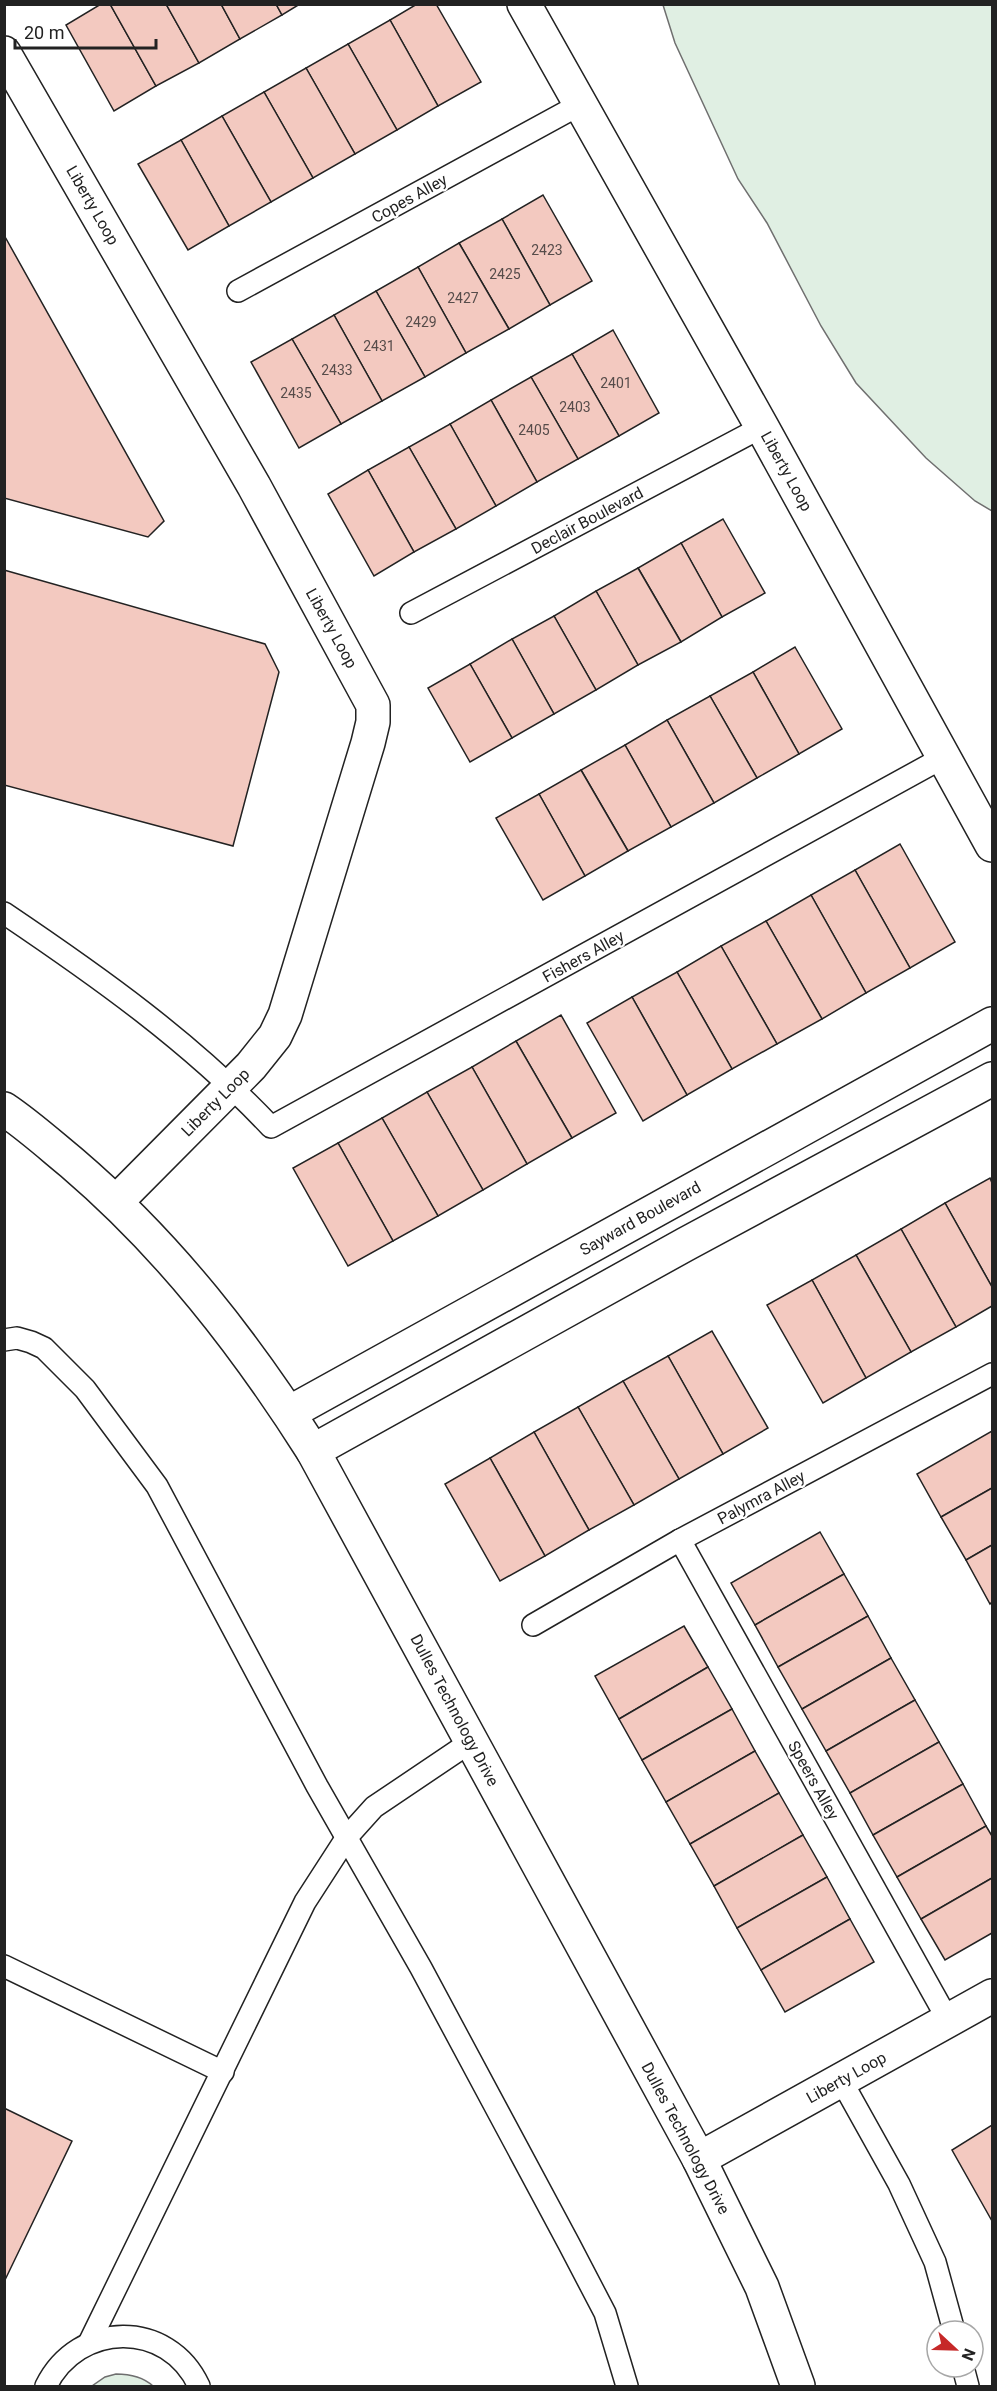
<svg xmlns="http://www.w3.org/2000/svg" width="997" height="2391" font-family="Roboto,sans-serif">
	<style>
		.green { fill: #e0efe3; stroke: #6f6f6f; stroke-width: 1.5 }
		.building { fill: #f3c9c0; stroke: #222; stroke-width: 1.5 }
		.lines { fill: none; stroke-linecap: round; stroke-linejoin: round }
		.lane-casing { stroke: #222; stroke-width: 24 }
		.street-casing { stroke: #222; stroke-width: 36 }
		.secondary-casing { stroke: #222; stroke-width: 36 }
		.lane { stroke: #fff; stroke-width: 21 }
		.street { stroke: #fff; stroke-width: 33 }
		.secondary { stroke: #fff; stroke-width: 33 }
		.labels { text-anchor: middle; stroke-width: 4.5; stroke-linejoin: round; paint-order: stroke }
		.number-label { font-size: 14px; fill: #564c4a }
		.street-label { font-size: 16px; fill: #222; stroke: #fff }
	</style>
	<rect width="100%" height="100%" fill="#fff"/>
	<!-- green -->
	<g class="green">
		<polygon points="663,5 992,5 992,511 975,501 926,458 856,383 821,326 767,223 738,179 675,43"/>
		<path d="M 116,2374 C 130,2374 143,2377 153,2386 L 92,2386 L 105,2377 Z"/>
	</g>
	<!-- building -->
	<g class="building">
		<polygon points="101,4 110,4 156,86 114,111 66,25"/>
		<polygon points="110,4 166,4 199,63 156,86"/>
		<polygon points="166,4 221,4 240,39 199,63"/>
		<polygon points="221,4 276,4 282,15 240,39"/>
		<polygon points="276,4 300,4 282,15"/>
		<polygon points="417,4 436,4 481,82 438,106 390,20"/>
		<polygon points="390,20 438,106 397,130 348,44"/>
		<polygon points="348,44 397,130 355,154 306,68"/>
		<polygon points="306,68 355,154 313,178 264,92"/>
		<polygon points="264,92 313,178 271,202 222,116"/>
		<polygon points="222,116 271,202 229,226 181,140"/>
		<polygon points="181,140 229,226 188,250 138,164"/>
		<polygon points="543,195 592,281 550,305 502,219"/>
		<polygon points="502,219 550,305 509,329 459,243"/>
		<polygon points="4,235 164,521 148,537 4,498"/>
		<polygon points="459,243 509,329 466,353 418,267"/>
		<polygon points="418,267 466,353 425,377 376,291"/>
		<polygon points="376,291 425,377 382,401 334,315"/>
		<polygon points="334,315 382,401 341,424 292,339"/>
		<polygon points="613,330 659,413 619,436 572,354"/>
		<polygon points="292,339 341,424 299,448 251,362"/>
		<polygon points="572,354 619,436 578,459 531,377"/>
		<polygon points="531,377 578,459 537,482 491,400"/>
		<polygon points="491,400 537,482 496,506 450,424"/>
		<polygon points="450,424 496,506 456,529 409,447"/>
		<polygon points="409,447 456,529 414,552 368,470"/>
		<polygon points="368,470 414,552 374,576 328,494"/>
		<polygon points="723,519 765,593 722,617 681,543"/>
		<polygon points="681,543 722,617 681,642 638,568"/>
		<polygon points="638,568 681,642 638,665 596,591"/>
		<polygon points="4,570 265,644 279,672 233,846 4,785"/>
		<polygon points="596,591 638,665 596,690 554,616"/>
		<polygon points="554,616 596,690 554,714 512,639"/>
		<polygon points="512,639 554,714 512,738 470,664"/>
		<polygon points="795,647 842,729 799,754 753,672"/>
		<polygon points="470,664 512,738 470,762 428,688"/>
		<polygon points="753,672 799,754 757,778 710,696"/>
		<polygon points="710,696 757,778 714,803 667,720"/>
		<polygon points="667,720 714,803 671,827 625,745"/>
		<polygon points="625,745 671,827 628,851 581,770"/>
		<polygon points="581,770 628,851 585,876 539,794"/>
		<polygon points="539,794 585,876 543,900 496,818"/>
		<polygon points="900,844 955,942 910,968 855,870"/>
		<polygon points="855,870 910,968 866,993 811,895"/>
		<polygon points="811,895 866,993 822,1019 766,921"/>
		<polygon points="766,921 822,1019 777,1044 721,946"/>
		<polygon points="721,946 777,1044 732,1069 677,972"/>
		<polygon points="677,972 732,1069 687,1095 632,997"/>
		<polygon points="632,997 687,1095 643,1121 587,1023"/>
		<polygon points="561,1015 616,1113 572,1138 516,1041"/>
		<polygon points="516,1041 572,1138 527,1164 472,1067"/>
		<polygon points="472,1067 527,1164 483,1190 427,1092"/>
		<polygon points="427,1092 483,1190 438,1216 382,1118"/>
		<polygon points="382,1118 438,1216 393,1241 338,1143"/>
		<polygon points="338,1143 393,1241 348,1266 293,1168"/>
		<polygon points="990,1178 992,1183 992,1287 945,1203"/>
		<polygon points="945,1203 992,1287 992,1306 956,1327 901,1229"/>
		<polygon points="901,1229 956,1327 911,1352 856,1255"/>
		<polygon points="856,1255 911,1352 866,1378 812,1280"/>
		<polygon points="812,1280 866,1378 823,1403 767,1305"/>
		<polygon points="712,1331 768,1428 723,1454 668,1356"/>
		<polygon points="668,1356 723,1454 679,1479 623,1381"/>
		<polygon points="623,1381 679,1479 634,1505 578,1407"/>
		<polygon points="578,1407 634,1505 589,1530 534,1432"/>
		<polygon points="992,1431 992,1488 941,1517 917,1474"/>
		<polygon points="534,1432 589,1530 545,1556 490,1458"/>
		<polygon points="490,1458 545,1556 500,1581 445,1484"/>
		<polygon points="992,1488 992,1545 966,1560 941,1517"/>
		<polygon points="820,1532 844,1574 755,1625 731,1583"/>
		<polygon points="992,1545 992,1602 990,1604 966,1560"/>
		<polygon points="844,1574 868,1616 778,1667 755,1625"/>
		<polygon points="868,1616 891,1658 802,1709 778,1667"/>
		<polygon points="684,1626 708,1667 619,1719 595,1676"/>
		<polygon points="891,1658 915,1700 826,1751 802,1709"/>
		<polygon points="708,1667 732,1709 642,1760 619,1719"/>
		<polygon points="915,1700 939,1742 850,1793 826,1751"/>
		<polygon points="732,1709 755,1751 666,1802 642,1760"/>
		<polygon points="939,1742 963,1784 873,1835 850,1793"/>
		<polygon points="755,1751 779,1793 690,1844 666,1802"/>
		<polygon points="963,1784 986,1826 897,1877 873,1835"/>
		<polygon points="779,1793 803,1835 714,1886 690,1844"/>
		<polygon points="986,1826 992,1836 992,1878 921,1919 897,1877"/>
		<polygon points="803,1835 827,1877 737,1928 714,1886"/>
		<polygon points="827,1877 850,1919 761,1970 737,1928"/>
		<polygon points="992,1878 992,1933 945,1960 921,1919"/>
		<polygon points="850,1919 874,1962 785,2012 761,1970"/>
		<polygon points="4,2108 72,2141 4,2282"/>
		<polygon points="992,2125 992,2221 952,2150"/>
	</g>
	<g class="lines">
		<!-- lane casing -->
		<g class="lane-casing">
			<g id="lane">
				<polyline points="238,291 579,105"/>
				<polyline points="411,613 762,427"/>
				<path d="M 4,913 C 99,977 192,1043 271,1127 L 944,757"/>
				<polyline points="4,1340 17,1338 31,1342 44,1348 85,1389 157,1486 317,1786 421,1968 569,2244 605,2313 627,2386"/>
				<polyline points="680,1540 948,2020"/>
				<polyline points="533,1625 680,1540 992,1374"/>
				<polyline points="4,1966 223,2072"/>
				<polyline points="841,2080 899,2184 935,2262 954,2331"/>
				<polyline points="89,2343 305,1902 347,1837 374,1807 472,1741"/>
				<polyline points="963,2367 968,2386"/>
				<path d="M 46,2386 C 78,2321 168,2319 199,2386"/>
			</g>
		</g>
		<!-- street casing -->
		<g class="street-casing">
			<g id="street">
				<polyline points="524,4 762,427 992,845"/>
				<polyline points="4,53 254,486 373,705 373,722 368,743 285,1015 275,1036 251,1066 117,1201"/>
				<polyline points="699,2159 992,1996"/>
			</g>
		</g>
		<!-- secondary casing -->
		<g class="secondary-casing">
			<g id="secondary">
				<path d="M 4,1109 C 28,1125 50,1145 72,1163 C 169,1246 245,1344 313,1451 L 699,2159 L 762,2287 L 798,2386"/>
				<polyline points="289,1413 992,1024"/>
				<polyline points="313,1451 686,1244 992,1079"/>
			</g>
		</g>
		<!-- lane -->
		<use href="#lane" class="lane"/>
		<!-- street -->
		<use href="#street" class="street"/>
		<!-- secondary -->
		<use href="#secondary" class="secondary"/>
	</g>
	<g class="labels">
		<!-- number labels -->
		<g class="number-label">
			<text x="547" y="255">2423</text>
			<text x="505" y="279">2425</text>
			<text x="463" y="303">2427</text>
			<text x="421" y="327">2429</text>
			<text x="379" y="351">2431</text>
			<text x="337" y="375">2433</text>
			<text x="616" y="388">2401</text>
			<text x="296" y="398">2435</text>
			<text x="575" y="412">2403</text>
			<text x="534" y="435">2405</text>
		</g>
		<!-- street labels -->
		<g class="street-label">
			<text transform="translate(409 198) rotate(-29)" y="6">Copes Alley</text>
			<text transform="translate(93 205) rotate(60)" y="6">Liberty Loop</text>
			<text transform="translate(787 471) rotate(61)" y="6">Liberty Loop</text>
			<text transform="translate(587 520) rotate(-28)" y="6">Declair Boulevard</text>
			<text transform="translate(332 628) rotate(61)" y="6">Liberty Loop</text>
			<text transform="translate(583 956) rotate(-29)" y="6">Fishers Alley</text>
			<text transform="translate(215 1102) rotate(-45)" y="6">Liberty Loop</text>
			<text transform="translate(640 1218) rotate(-29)" y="6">Sayward Boulevard</text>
			<text transform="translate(761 1497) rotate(-28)" y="6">Palymra Alley</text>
			<text transform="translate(455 1710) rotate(62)" y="6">Dulles Technology Drive</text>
			<text transform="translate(814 1780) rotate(61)" y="6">Speers Alley</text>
			<text transform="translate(846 2077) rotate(-29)" y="6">Liberty Loop</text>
			<text transform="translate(686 2138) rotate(62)" y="6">Dulles Technology Drive</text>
		</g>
	</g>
	<!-- border -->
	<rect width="997" height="2391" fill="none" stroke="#222222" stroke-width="12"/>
	<!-- north arrow -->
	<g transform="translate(955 2349) rotate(112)"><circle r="28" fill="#ffffff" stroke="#a7a7a7" stroke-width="1.5"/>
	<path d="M0-4.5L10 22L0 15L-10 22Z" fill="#c62828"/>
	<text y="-9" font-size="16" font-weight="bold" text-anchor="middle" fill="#222222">N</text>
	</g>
	<!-- scale -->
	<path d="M15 39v9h141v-9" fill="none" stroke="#222222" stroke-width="3"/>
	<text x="24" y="39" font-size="18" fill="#222222" stroke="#ffffff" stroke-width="4.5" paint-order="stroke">20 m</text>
</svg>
